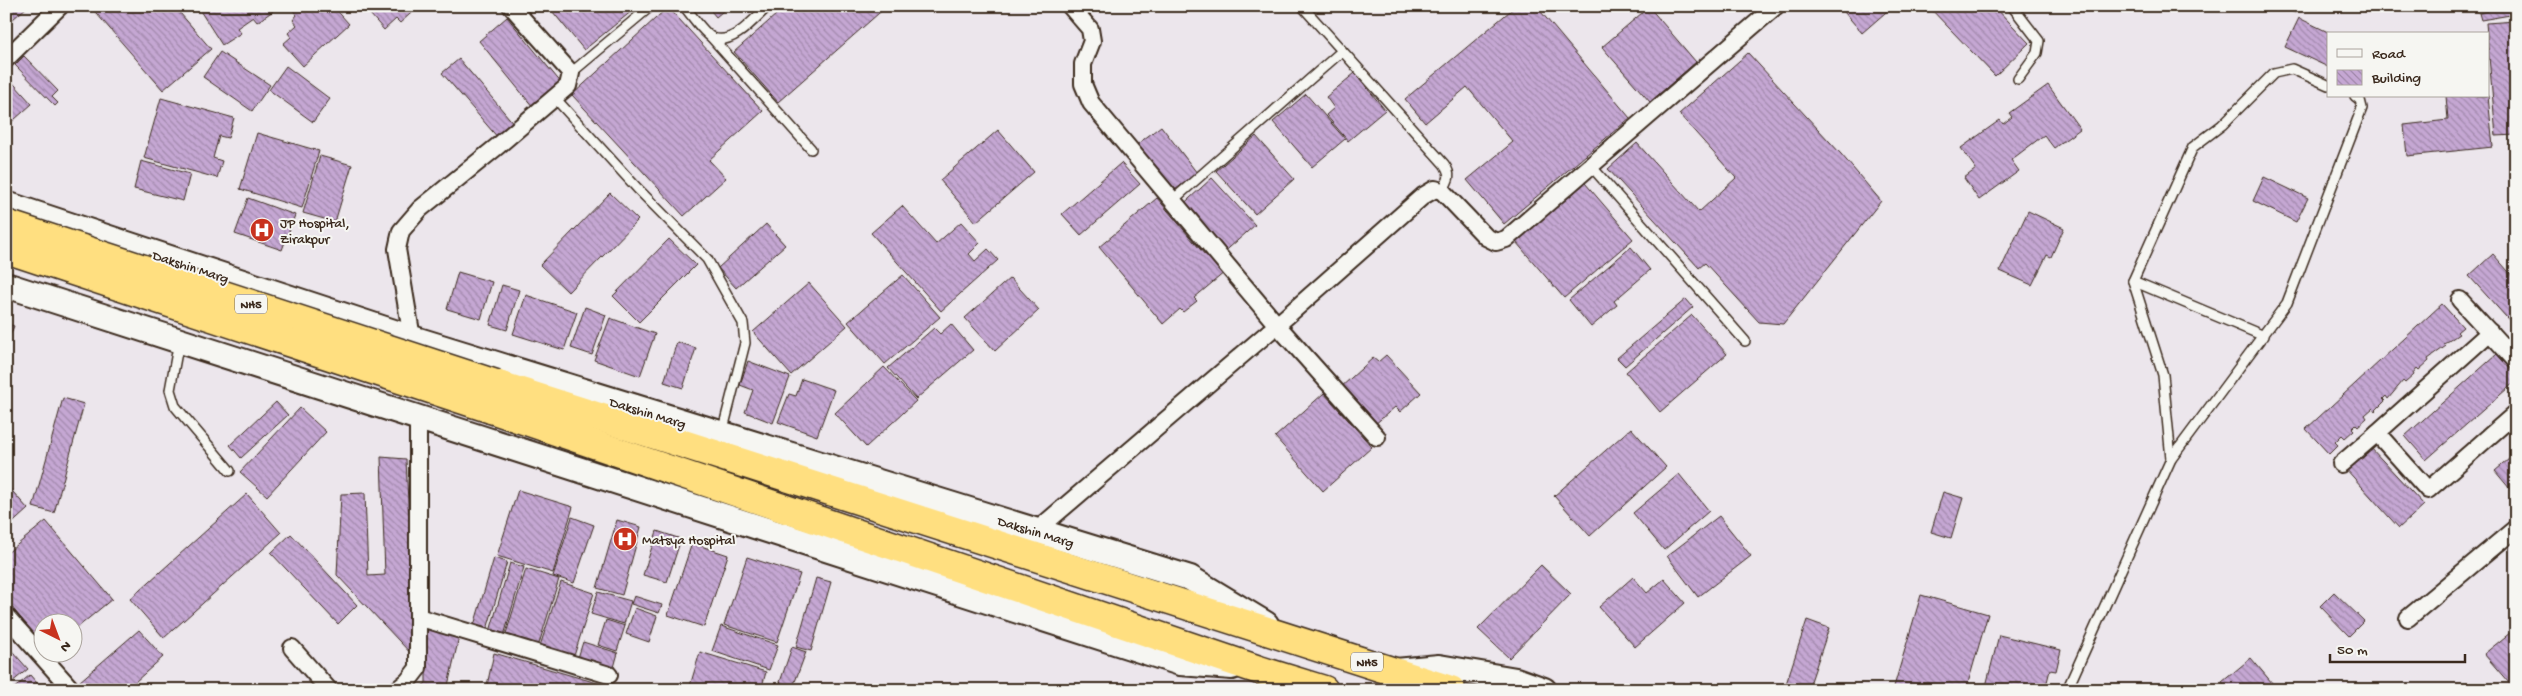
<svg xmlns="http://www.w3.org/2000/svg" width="2522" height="696" font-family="'Gochi Hand',sans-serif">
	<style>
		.building { fill: url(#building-back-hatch); stroke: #3b2a1e }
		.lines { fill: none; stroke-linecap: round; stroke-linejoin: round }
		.lane-casing { stroke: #3b2a1e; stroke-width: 12 }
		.street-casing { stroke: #3b2a1e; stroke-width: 20 }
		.secondary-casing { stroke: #3b2a1e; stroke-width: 28 }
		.highway-casing { stroke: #3b2a1e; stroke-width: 31 }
		.lane { stroke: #f6f6f2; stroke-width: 9 }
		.street { stroke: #f6f6f2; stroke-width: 16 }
		.secondary { stroke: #f6f6f2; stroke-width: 24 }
		.highway { stroke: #ffdf80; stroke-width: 28 }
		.highway-bridge-casing { stroke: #3b2a1e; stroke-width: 31; stroke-linecap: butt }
		.highway-bridge { stroke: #ffdf80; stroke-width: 28 }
		.labels { text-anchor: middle; stroke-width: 4; stroke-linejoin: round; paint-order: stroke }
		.shield { fill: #f6f6f2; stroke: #73675e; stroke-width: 1 }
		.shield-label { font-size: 12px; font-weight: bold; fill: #3b2a1e }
		.poi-label { font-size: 14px; fill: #3b2a1e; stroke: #f6f6f2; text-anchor: start }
		.street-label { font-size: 14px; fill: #3b2a1e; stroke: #f6f6f2 }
	</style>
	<defs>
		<pattern id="building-back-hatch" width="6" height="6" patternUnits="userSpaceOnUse" patternTransform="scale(1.25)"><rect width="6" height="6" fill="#c5a7d3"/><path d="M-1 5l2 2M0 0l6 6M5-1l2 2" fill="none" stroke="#a188ab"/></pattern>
	</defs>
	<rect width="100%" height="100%" fill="#ece6ec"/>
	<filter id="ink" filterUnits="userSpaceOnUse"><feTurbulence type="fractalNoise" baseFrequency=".02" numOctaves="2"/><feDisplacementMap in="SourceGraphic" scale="10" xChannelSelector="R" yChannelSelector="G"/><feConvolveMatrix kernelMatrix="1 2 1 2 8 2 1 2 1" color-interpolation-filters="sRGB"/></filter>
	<g filter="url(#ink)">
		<!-- building -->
		<g class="building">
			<polygon points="6,6 26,6 27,7 6,25"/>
			<polygon points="90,6 174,6 211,49 163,90"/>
			<polygon points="197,6 270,6 273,11 257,22 253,17 237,28 241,33 222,45"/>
			<polygon points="289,6 333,6 349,24 303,66 283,44 291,37 288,33 297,25 293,20 297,15"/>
			<polygon points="363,6 419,6 400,23 396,19 384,30"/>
			<polygon points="548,6 638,6 584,50"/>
			<polygon points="707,6 729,6 716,17"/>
			<polygon points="786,6 887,6 778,102 734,52"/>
			<polygon points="1516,6 1536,6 1630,118 1504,224 1467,180 1513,142 1467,87 1425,123 1405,99"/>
			<polygon points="1731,6 1740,6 1735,11"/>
			<polygon points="1839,6 1893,6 1862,33"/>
			<polygon points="1928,6 1994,6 2029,43 1995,76"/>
			<polygon points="2278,6 2303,6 2295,13"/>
			<polygon points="2487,6 2516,6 2516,14 2481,20 2479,13 2488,11"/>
			<polygon points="668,7 763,111 709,160 726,178 684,216 572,95"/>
			<polygon points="1649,7 1696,62 1650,102 1602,47"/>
			<polygon points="507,17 562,84 533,107 479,41"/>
			<polygon points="2299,18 2332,34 2328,34 2328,67 2285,47"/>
			<polygon points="2516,21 2516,135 2496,136 2486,23"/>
			<polygon points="220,52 270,85 252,111 203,77"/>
			<polygon points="1748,53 1841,154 1881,201 1783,324 1759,322 1705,263 1699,268 1608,169 1637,143 1699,212 1736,178 1679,114"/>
			<polygon points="24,56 58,91 52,97 58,103 55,106 15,65"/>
			<polygon points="459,59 515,125 499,139 442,73"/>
			<polygon points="286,66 330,99 313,122 269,90"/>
			<polygon points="1355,73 1385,110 1348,141 1326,115 1334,108 1326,97"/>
			<polygon points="6,75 32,104 6,127"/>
			<polygon points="2048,85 2080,129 2054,148 2044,135 2011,160 2019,171 1979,200 1964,178 1976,169 1961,148 2000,120 2003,124 2012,117 2009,113"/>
			<polygon points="1306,94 1345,139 1312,167 1273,122"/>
			<polygon points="2446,96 2488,96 2493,147 2407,156 2404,125 2448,120"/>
			<polygon points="161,98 234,118 228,138 219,136 213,158 222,161 217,178 144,158"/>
			<polygon points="1161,126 1197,173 1171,193 1135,146"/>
			<polygon points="998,130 1034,172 976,222 940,180"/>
			<polygon points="257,133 319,151 302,208 240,189"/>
			<polygon points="1256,136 1294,179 1255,214 1216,171"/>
			<polygon points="320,156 352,165 335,222 303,213"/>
			<polygon points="141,161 190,174 183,201 134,189"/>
			<polygon points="1121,163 1140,184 1081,235 1062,214"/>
			<polygon points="2264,177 2308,198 2296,222 2253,201"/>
			<polygon points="1212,178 1255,225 1221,255 1179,208"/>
			<polygon points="1585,183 1633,239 1564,298 1516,242"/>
			<polygon points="610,193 638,220 568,292 540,265"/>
			<polygon points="248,198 295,215 282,250 235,234"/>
			<polygon points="1157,198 1205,255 1209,253 1225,272 1194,298 1197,301 1183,312 1180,309 1163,324 1099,247"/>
			<polygon points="902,206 936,244 961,222 980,243 969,254 975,261 988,249 998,260 941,311 871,233"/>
			<polygon points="2028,211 2064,228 2051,257 2047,255 2032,285 2000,271"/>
			<polygon points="766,224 785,245 736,288 718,268"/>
			<polygon points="669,239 696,265 639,322 613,296"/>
			<polygon points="1631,247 1650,270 1614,301 1617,305 1591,327 1569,300"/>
			<polygon points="2493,254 2516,280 2516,328 2469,276"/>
			<polygon points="458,272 492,282 481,319 447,309"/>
			<polygon points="903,275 940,317 885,364 848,322"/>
			<polygon points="1010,278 1039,310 995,351 965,318"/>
			<polygon points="809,283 847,326 791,375 753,332"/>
			<polygon points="502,285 519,290 507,330 490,325"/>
			<polygon points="526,295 577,312 564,350 513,334"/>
			<polygon points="1686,299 1693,307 1625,366 1617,358"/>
			<polygon points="2442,304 2463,327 2457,332 2459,334 2444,344 2446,346 2428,359 2429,361 2419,370 2417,368 2413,373 2414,375 2405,383 2403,381 2388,399 2386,396 2383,399 2385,401 2375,411 2373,408 2365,415 2367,418 2358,426 2356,424 2352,428 2354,430 2345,438 2342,435 2335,442 2338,445 2329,454 2306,429"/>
			<polygon points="585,307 606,315 592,355 571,348"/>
			<polygon points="1692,315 1727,354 1660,412 1626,372"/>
			<polygon points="610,318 655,334 640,376 594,360"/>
			<polygon points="6,323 14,326 6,345"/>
			<polygon points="951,324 973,350 916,399 888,368 934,328 940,334"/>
			<polygon points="677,342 696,348 683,388 664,382"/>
			<polygon points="2497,354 2516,375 2516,381 2426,460 2405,436"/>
			<polygon points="1386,355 1421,393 1400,412 1395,407 1374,425 1340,388 1373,358 1378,362"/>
			<polygon points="748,361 790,377 773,423 745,412 753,390 740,385"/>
			<polygon points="884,367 916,401 866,447 835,413"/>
			<polygon points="802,379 834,390 817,436 778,422 789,394 796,396"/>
			<polygon points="1324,393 1372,447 1323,491 1275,437"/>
			<polygon points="63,398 84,404 54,513 33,507"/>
			<polygon points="276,402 288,415 241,458 230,445"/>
			<polygon points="300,408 326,432 267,496 240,472"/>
			<polygon points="2516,423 2516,434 2510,428"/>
			<polygon points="1631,428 1666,467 1590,536 1554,496"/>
			<polygon points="2369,446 2424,505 2399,528 2345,468"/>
			<polygon points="2516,453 2516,495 2515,495 2495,471"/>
			<polygon points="381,457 406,459 415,658 337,575 341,494 365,493 368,576 385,575"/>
			<polygon points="1679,474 1709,511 1664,550 1633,513"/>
			<polygon points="6,484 28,509 6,529"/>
			<polygon points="518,490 573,507 553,573 497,556"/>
			<polygon points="1943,492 1963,498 1951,538 1931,532"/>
			<polygon points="247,494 281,533 164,638 130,599"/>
			<polygon points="1719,516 1751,556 1698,597 1667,556"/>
			<polygon points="572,517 594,525 574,583 553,576"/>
			<polygon points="617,520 641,527 622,595 597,588"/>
			<polygon points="46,521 112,599 72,632 72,624 42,624 42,644 6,600 6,554"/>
			<polygon points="657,531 681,539 667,582 643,575"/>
			<polygon points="291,534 357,605 338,624 271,553"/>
			<polygon points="692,543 728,555 704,627 668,615"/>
			<polygon points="747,557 800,574 777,642 724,625"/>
			<polygon points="494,558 507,562 486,633 473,629"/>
			<polygon points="510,563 524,567 503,639 489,635"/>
			<polygon points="1541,565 1571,594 1509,658 1478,629"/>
			<polygon points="526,569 559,579 537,650 504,640"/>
			<polygon points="1633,577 1647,593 1664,579 1685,603 1635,647 1599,607"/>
			<polygon points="816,578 831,582 811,651 796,647"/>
			<polygon points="561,582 594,593 573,659 539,649"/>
			<polygon points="598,592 631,601 624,624 591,614"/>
			<polygon points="2334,592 2364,621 2349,636 2320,606"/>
			<polygon points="1921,595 1988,614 1966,690 1893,690"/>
			<polygon points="634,596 662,605 659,613 631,604"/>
			<polygon points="635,608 657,616 649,642 626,634"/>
			<polygon points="606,620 625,626 617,651 598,645"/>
			<polygon points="1807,620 1829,628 1808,690 1784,690"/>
			<polygon points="721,626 778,645 769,670 712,651"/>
			<polygon points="2516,628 2516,690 2515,690 2484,654"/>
			<polygon points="426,629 459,637 447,690 417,690 426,683"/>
			<polygon points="139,630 163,657 126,690 86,690 79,682"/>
			<polygon points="1999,635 2061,650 2056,671 2050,670 2045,690 1985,690"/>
			<polygon points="583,642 618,653 613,671 577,661"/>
			<polygon points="6,644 28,669 6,687"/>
			<polygon points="792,647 806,652 793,687 780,682"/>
			<polygon points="700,652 766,672 761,690 704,690 690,686"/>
			<polygon points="494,653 607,686 603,690 486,690"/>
			<polygon points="2251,658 2278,690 2229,690 2222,682"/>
			<polygon points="30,675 43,690 12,690"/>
		</g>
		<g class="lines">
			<!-- lane casing -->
			<g class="lane-casing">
				<g id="lane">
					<path d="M 684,6 C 690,13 705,35 713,38 C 733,46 755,18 768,6"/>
					<path d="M 1302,6 L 1444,164 C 1452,175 1449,180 1442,191"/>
					<polyline points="2012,6 2039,41 2037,53 2018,79"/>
					<polyline points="712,38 811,149"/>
					<polyline points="571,73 651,6"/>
					<polyline points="555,98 637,188 707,259 743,323 745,343 722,433"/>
					<polyline points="1591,166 1745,341"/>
					<polyline points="1173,200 1342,51"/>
					<polyline points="2133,281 2264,336"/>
					<polyline points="179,341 170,390 175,406 230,471"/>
					<polyline points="2171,459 2163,375 2133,281 2193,147 2222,125 2274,73 2292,69 2328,85"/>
					<polyline points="2067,690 2171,459 2287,303 2362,108 2360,100 2355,96"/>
				</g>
			</g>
			<!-- street casing -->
			<g class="street-casing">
				<g id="street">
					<polyline points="1070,6 1090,29 1092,41 1083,64 1083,84 1091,103 1277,325 1377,437"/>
					<polyline points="6,59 60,6"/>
					<polyline points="2460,300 2516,361"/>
					<polyline points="2490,332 2377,433 2428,490 2516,413"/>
					<polyline points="412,338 397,249 401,231 420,209 499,145 568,86 571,73 511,6"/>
					<polyline points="2341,464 2377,433"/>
					<polyline points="1036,531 1277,325 1423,196 1435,189 1442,191 1486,237 1496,242 1506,239 1776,6"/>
					<polyline points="6,616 72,690"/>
					<polyline points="418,617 609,675"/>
					<polyline points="2408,618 2516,528"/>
					<polyline points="292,648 329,690"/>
					<polyline points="397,690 408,681 418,668 418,418"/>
				</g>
			</g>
			<!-- secondary casing -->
			<g class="secondary-casing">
				<g id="secondary">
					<polyline points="6,204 412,338 1190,578 1266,624"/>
					<polyline points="6,285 1180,663 1232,667"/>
					<polyline points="1396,671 1439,667 1516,680 1544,690"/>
				</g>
			</g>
			<!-- highway casing -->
			<g class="highway-casing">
				<g id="highway">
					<polyline points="496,384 1451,690"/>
					<polyline points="491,409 1259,670 1324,690"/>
				</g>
			</g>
			<!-- lane -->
			<use href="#lane" class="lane"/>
			<!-- street -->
			<use href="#street" class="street"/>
			<!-- secondary -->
			<use href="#secondary" class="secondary"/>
			<!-- highway -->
			<use href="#highway" class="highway"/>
			<!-- highway-bridge casing -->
			<g class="highway-bridge-casing">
				<g id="highway-bridge">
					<polyline points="6,224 496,384"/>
					<polyline points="6,249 491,409"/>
				</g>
			</g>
			<!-- highway-bridge -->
			<use href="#highway-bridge" class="highway-bridge"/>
		</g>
	</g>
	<!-- icons -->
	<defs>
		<g id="hospital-disc" transform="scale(1.25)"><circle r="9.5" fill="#c8321e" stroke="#f6f6f2"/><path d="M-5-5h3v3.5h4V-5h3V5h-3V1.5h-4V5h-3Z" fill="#fff"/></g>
	</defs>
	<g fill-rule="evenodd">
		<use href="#hospital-disc" x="262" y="230"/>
		<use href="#hospital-disc" x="625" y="539"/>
	</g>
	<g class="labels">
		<!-- shield labels -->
		<g class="shield">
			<rect x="235" y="294.5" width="32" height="19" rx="4"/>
			<rect x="1351" y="652.5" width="32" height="19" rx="4"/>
		</g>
		<g class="shield-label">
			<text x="251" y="308">NH5</text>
			<text x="1367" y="666">NH5</text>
		</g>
		<!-- poi labels -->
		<g class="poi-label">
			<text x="280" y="227">JP Hospital,<tspan x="280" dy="16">Zirakpur</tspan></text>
			<text x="642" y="544">Matsya Hospital</text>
		</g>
		<!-- street labels -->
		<g class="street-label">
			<text transform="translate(191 266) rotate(18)" y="5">Dakshin Marg</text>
			<text transform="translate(648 412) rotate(17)" y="5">Dakshin Marg</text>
			<text transform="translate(1036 531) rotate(17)" y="5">Dakshin Marg</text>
		</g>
	</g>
	<!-- margin -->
	<rect width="2522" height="696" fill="none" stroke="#f6f6f2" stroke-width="25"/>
	<rect x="12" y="12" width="2497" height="671" fill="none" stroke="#3b2a1e" stroke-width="2" filter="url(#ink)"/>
	<!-- legend -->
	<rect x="2327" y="32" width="162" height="65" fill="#f6f6f2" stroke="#aba49d"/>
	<rect x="2337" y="49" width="25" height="8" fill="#f6f6f2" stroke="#aba49d"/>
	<text x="2372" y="58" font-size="15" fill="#3b2a1e">Road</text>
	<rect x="2337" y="70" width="25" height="15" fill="url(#building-back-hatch)" stroke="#aba49d"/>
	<text x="2372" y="82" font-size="15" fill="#3b2a1e">Building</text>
	<!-- north arrow -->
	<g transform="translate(58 638) rotate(138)"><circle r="24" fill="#f6f6f2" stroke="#aba49d"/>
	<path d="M0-4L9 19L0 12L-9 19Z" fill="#c8321e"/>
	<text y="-8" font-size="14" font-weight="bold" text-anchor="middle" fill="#3b2a1e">N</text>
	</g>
	<!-- scale -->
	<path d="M2330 654v8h135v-8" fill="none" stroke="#3b2a1e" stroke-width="2.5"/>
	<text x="2337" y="654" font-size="15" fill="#3b2a1e" stroke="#f6f6f2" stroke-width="4" paint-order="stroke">50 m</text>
</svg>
